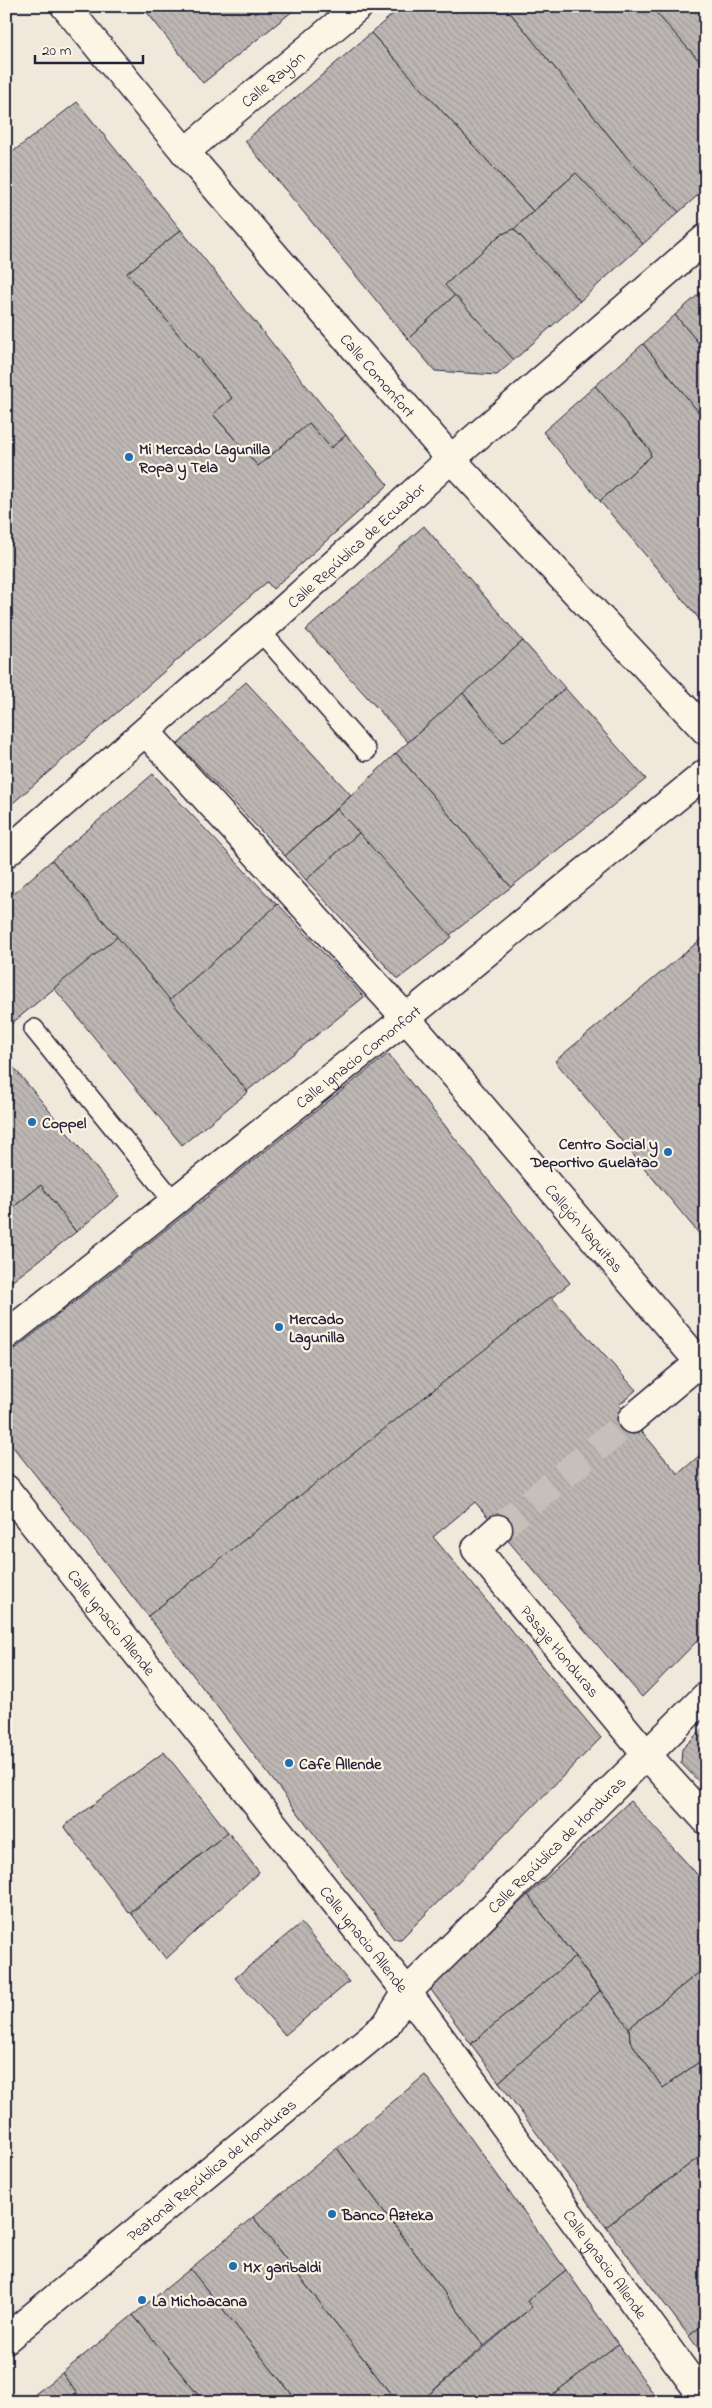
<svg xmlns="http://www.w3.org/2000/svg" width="712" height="2408" font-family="'Indie Flower',sans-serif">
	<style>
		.building { fill: url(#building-back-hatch); stroke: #22223b }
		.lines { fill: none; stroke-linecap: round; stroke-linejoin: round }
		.street-tunnel { stroke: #c6c0bb; stroke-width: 28; stroke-dasharray: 28 14; stroke-linecap: butt }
		.lane-casing { stroke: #22223b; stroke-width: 22 }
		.street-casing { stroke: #22223b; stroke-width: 31 }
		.secondary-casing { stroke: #22223b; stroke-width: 31 }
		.lane { stroke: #fcf5e5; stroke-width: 19 }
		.street { stroke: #fcf5e5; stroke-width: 28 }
		.secondary { stroke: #fcf5e5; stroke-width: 28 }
		.poi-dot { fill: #1f6fb2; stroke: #fcf5e5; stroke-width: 2 }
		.labels { text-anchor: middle; stroke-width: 4.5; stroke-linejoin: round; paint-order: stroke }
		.street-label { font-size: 16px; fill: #22223b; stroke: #fcf5e5 }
		.poi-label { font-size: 16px; font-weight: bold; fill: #22223b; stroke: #fcf5e5; text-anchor: start }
	</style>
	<defs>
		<pattern id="building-back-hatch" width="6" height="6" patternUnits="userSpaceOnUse" patternTransform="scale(1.25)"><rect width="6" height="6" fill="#bcb7b3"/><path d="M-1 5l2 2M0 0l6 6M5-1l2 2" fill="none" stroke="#a19d9b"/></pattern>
	</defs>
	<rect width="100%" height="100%" fill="#efe8db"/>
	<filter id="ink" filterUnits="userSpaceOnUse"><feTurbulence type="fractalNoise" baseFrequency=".02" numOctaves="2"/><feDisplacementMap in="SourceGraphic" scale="10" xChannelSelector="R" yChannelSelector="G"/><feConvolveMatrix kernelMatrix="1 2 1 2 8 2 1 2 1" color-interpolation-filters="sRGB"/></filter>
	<g filter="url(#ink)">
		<!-- building -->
		<g class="building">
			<polygon points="142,6 299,6 203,83"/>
			<polygon points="402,6 505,6 628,159 679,212 643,244 576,173 533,211 371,33"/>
			<polygon points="505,6 650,6 706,68 706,80 704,82 706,85 706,188 679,212 628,159"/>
			<polygon points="650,6 706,6 706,68"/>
			<polygon points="371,33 533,211 514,229 500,235 445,285 455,295 408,339 245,141"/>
			<polygon points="77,102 181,230 127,273 232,398 213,414 258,466 309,423 331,448 346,435 388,485 273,589 267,582 6,809 6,157"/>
			<polygon points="576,173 643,244 580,301 514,229"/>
			<polygon points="514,229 580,301 514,360 445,285 500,235"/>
			<polygon points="181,230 346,435 331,448 309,423 258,466 213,414 232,398 127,273"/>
			<polygon points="706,288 706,352 675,315"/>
			<polygon points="455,295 514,360 497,375 435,371 408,339"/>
			<polygon points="675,315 706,352 706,421 643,344"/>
			<polygon points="643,344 706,421 706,627 600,501 651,456 649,449 595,386"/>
			<polygon points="595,386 649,449 651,456 600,501 543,432"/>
			<polygon points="424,526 523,641 408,742 306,630"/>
			<polygon points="523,641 565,688 503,743 463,693"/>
			<polygon points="246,682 351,795 285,856 178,744"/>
			<polygon points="565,688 646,779 511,887 396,753 463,693 503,743"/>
			<polygon points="396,753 511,887 450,935 337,809"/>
			<polygon points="153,774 277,905 170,1000 52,860"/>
			<polygon points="337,809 359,833 306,880 285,856"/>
			<polygon points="359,833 452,937 398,979 306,880"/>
			<polygon points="52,860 117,937 6,1028 6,900"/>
			<polygon points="278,904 364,997 247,1091 170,1000"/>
			<polygon points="706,935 706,1242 555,1061"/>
			<polygon points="117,937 248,1092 182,1145 54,988"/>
			<polygon points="388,1054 570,1283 148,1616 6,1438 6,1356"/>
			<polygon points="6,1058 119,1196 76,1232 41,1185 6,1213"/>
			<polygon points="41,1185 76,1232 6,1286 6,1213"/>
			<polygon points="551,1297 636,1390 619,1405 678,1474 706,1450 706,1632 642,1697 475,1502 433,1537 601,1738 401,1939 394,1939 148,1616"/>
			<polygon points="706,1725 706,1789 681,1763 682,1749"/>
			<polygon points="164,1752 228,1832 129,1913 64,1826"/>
			<polygon points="630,1801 706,1884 706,1967 629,2028 528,1895"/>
			<polygon points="228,1832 259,1872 166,1959 131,1913"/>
			<polygon points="528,1895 575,1957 471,2044 429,1987"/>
			<polygon points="301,1923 349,1982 285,2035 235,1978"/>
			<polygon points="575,1957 600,1991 499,2082 471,2044"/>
			<polygon points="706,1967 706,2057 663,2088 630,2041 629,2028"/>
			<polygon points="600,1991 629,2028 630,2041 663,2088 706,2057 706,2152 606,2227 499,2082"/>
			<polygon points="425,2075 566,2270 527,2301 532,2307 484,2346 337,2148"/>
			<polygon points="337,2148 484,2346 420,2402 397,2402 253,2217"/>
			<polygon points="706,2152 706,2322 689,2336 606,2227"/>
			<polygon points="253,2217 397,2402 298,2402 190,2269"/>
			<polygon points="190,2269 298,2402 204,2402 133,2315"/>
			<polygon points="566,2270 618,2344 543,2402 420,2402 532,2307 527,2301"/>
			<polygon points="133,2315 204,2402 83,2402 62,2373"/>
			<polygon points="706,2322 706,2359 689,2336"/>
			<polygon points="618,2344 658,2400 543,2402"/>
			<polygon points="62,2373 83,2402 25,2402"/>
		</g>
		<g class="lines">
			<!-- street-tunnel -->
			<polyline class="street-tunnel" points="498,1529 632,1419"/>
			<!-- lane casing -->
			<g class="lane-casing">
				<g id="lane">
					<polyline points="260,631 366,751"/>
					<polyline points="34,1029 175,1203"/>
				</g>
			</g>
			<!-- street casing -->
			<g class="street-casing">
				<g id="street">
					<path id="s1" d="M 185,152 L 359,6"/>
					<path id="s2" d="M 146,732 L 406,1018 L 706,1370"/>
					<path id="s3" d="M 6,853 L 260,631 L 451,459 L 706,238"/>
					<path id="s4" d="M 6,1335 L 406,1018 L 706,773"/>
					<polyline points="632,1419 699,1363"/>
					<path id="s5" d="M 498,1529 L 476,1549 L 646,1754 L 706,1820"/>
					<path id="s6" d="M 6,2339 L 386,2025 L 407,1992 L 706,1696"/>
				</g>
			</g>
			<!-- secondary casing -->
			<g class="secondary-casing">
				<g id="secondary">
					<path id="s7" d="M 65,6 L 185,152 L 451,459 L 706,731"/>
					<path id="s8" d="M 6,1489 L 407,1992 L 706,2401"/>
				</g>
			</g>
			<!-- lane -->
			<use href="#lane" class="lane"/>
			<!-- street -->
			<use href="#street" class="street"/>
			<!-- secondary -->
			<use href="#secondary" class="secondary"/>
		</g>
	</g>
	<!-- markers -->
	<g class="poi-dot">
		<circle cx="129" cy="457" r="5"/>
		<circle cx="32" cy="1122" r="5"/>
		<circle cx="668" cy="1152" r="5"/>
		<circle cx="279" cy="1327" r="5"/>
		<circle cx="289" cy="1763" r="5"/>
		<circle cx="332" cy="2214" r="5"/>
		<circle cx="233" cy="2266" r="5"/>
		<circle cx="142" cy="2300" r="5"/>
	</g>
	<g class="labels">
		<!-- street labels -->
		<g class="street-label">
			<text dy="6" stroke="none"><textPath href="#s1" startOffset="114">Calle Rayón</textPath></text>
			<text dy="6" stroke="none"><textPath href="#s7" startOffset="484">Calle Comonfort</textPath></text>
			<text dy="6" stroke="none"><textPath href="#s3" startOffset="466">Calle República de Ecuador</textPath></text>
			<text dy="6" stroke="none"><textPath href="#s4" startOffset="449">Calle Ignacio Comonfort</textPath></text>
			<text dy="6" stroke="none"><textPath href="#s2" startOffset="662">Callejón Vaquitas</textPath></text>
			<text dy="6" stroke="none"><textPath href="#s8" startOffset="170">Calle Ignacio Allende</textPath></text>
			<text dy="6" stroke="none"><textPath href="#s5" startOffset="162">Pasaje Honduras</textPath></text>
			<text dy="6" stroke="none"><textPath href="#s6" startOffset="742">Calle República de Honduras</textPath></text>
			<text dy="6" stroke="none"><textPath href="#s8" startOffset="575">Calle Ignacio Allende</textPath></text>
			<text dy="6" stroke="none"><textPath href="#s6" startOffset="266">Peatonal República de Honduras</textPath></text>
			<text dy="6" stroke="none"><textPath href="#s8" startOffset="980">Calle Ignacio Allende</textPath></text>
		</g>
		<!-- poi labels -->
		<g class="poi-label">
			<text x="139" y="454">Mi Mercado Lagunilla<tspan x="139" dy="18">Ropa y Tela</tspan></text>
			<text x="42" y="1128">Coppel</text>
			<text x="658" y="1149" text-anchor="end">Centro Social y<tspan x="658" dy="18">Deportivo Guelatao</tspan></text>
			<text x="289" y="1324">Mercado<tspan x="289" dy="18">Lagunilla</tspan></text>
			<text x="299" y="1769">Cafe Allende</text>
			<text x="342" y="2220">Banco Azteka</text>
			<text x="243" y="2272">MX garibaldi</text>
			<text x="152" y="2306">La Michoacana</text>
		</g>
	</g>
	<!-- margin -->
	<rect width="712" height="2408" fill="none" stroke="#fcf5e5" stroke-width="25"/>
	<rect x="12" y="12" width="687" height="2383" fill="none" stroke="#22223b" stroke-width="2" filter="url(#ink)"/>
	<!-- scale -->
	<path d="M35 55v8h108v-8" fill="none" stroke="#22223b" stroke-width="2.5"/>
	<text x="42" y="55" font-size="15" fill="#22223b" stroke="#fcf5e5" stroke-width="4" paint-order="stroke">20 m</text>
</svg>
